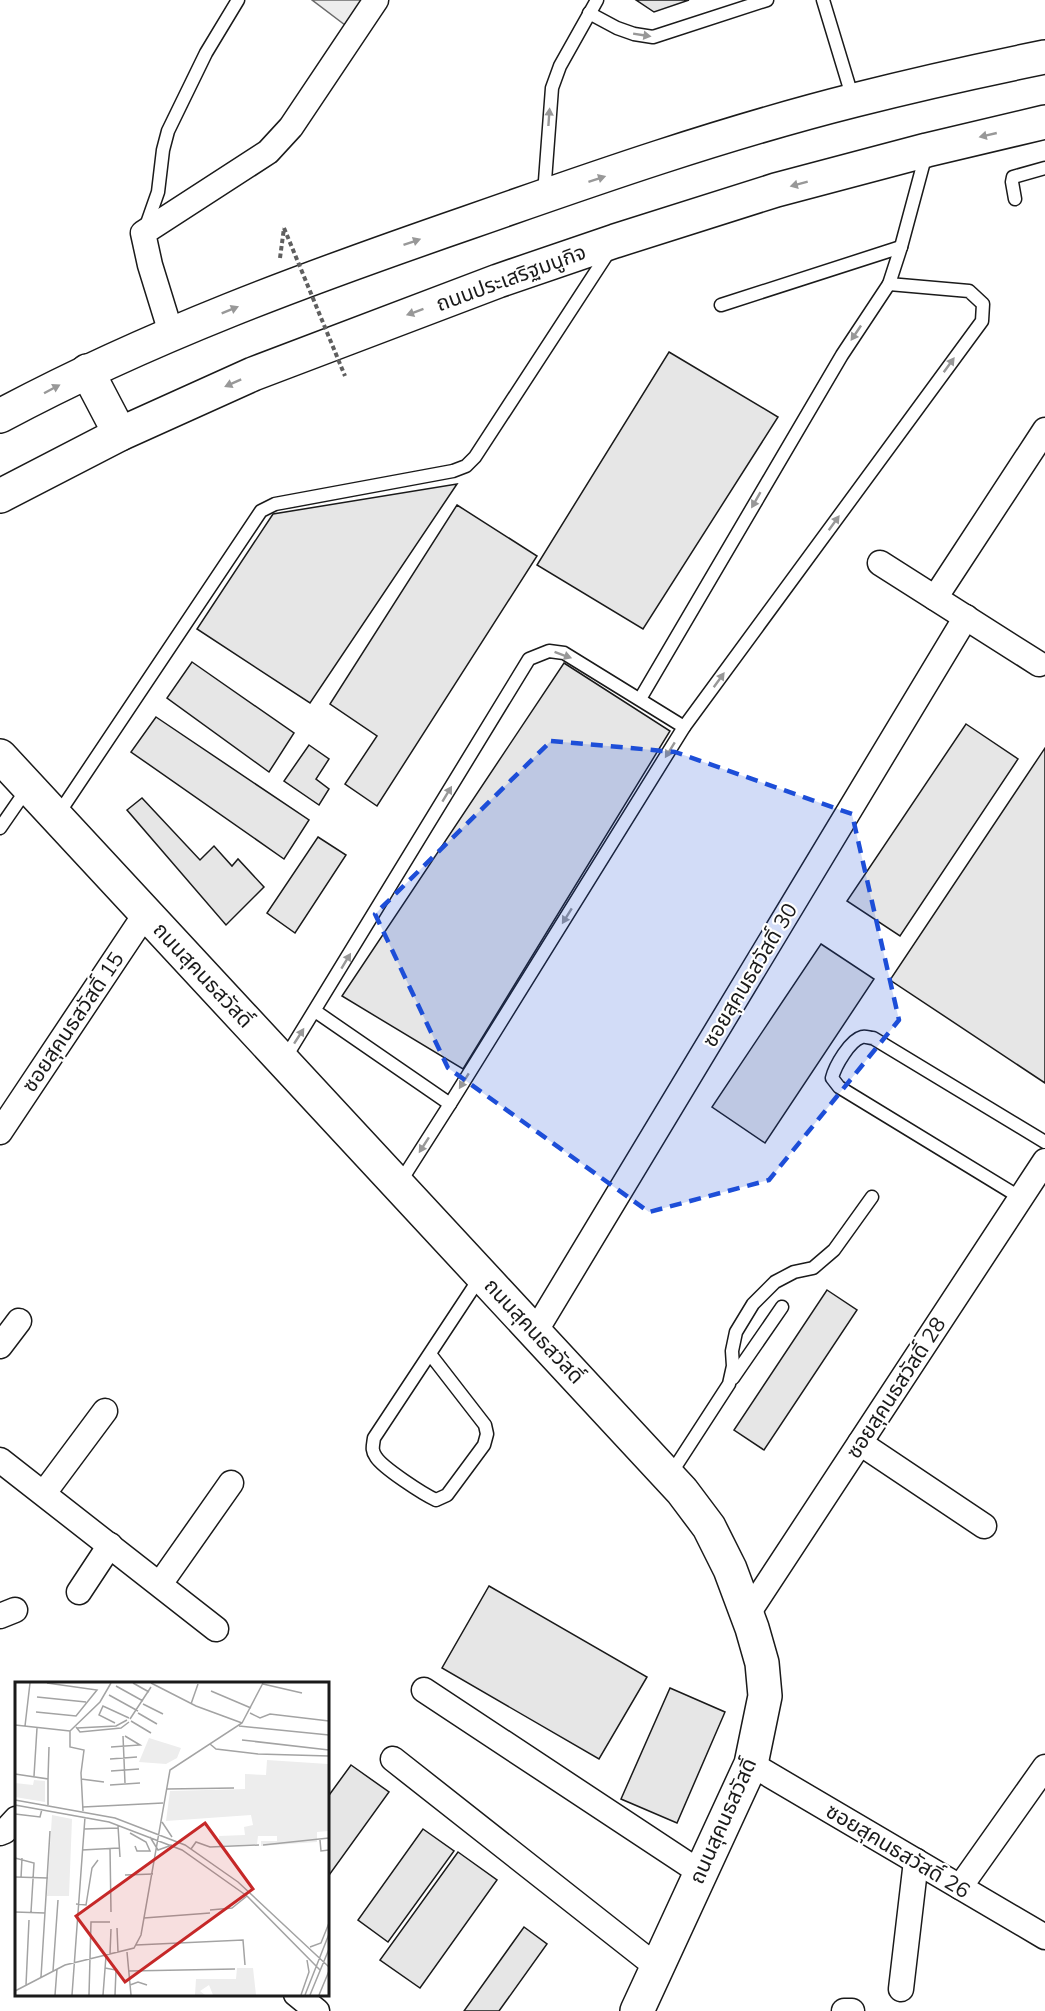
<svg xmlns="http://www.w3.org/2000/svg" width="1045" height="2011" font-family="Mulish,'Noto Sans Thai',sans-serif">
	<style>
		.green { fill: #ededed; stroke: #6a6a6a; stroke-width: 1.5 }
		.building { fill: #e6e6e6; stroke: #1a1a1a; stroke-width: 1.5 }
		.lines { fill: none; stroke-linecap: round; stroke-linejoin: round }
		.service-casing { stroke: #1a1a1a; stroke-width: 15 }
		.minor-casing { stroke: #1a1a1a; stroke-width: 27 }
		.secondary-casing { stroke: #1a1a1a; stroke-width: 36 }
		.primary-casing { stroke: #1a1a1a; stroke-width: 36 }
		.path { stroke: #5f5f5f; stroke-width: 4; stroke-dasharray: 4.5 3; stroke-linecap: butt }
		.service { stroke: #fff; stroke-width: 12 }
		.minor { stroke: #fff; stroke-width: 24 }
		.secondary { stroke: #fff; stroke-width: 33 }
		.primary { stroke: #fff; stroke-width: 33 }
		.path-bridge { stroke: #5f5f5f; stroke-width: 4; stroke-dasharray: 4.5 3; stroke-linecap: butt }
		.oneway { fill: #989898 }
		.marked { fill: #1d4ed8; fill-opacity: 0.2; stroke: #1d4ed8; stroke-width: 4.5; stroke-dasharray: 12 8; stroke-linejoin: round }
		.labels { text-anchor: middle; stroke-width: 4.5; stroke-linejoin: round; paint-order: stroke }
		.street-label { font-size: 21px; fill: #1a1a1a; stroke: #fff }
		.inset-road { fill: none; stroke: #a3a3a3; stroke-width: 1.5 }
		.view { fill: #c62828; fill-opacity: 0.15; stroke: #c62828; stroke-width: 3 }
		.inset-edge { fill: none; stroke: #1a1a1a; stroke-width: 3 }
	</style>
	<rect width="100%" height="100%" fill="#fff"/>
	<!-- green -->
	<polygon class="green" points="312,0 362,0 345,25"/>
	<!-- building -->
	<g class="building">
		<polygon points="636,0 689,0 654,12"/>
		<polygon points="669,352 778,417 643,629 537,565"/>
		<polygon points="457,484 310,703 197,629 273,514"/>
		<polygon points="457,505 537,556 377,806 345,784 377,736 330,704"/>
		<polygon points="192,662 294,733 269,772 167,698"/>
		<polygon points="564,663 670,731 463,1069 342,996"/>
		<polygon points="156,717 309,820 284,859 131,752"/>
		<polygon points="966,724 1018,759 900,936 847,901"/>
		<polygon points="309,745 329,759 316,779 329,789 319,805 284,781"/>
		<polygon points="1045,748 1045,1083 890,980"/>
		<polygon points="142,798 200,860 214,846 232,866 238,859 264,887 226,925 127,810"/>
		<polygon points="318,837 346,855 295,933 267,913"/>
		<polygon points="821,944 874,979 765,1143 712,1107"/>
		<polygon points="827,1290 857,1310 764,1450 734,1430"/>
		<polygon points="489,1586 647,1677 599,1759 442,1668"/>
		<polygon points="670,1688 725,1712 677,1823 621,1799"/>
		<polygon points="351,1765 389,1792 327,1878 327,1798"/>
		<polygon points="423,1829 454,1851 388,1942 358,1920"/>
		<polygon points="458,1852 497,1880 420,1988 380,1960"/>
		<polygon points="524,1927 547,1944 499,2011 464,2011"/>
	</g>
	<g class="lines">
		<!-- service casing -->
		<g class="service-casing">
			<g id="service">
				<polyline points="823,0 853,99"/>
				<polyline points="589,13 617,28 634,34 653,37 767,0"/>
				<polyline points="544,194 552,88 560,66 597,0"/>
				<polyline points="1015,199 1012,182 1013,177 1045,168"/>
				<polyline points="145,229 158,192 163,150 168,131 206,53 238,0"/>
				<polyline points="721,305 901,247"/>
				<polyline points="640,699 842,355 889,284 901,247 926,154"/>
				<polyline points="684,727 982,321 983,304 969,291 889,284"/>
				<polyline points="57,816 261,511 275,504 453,471 466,466 475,457 610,250"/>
				<polyline points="0,828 27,789"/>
				<polyline points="284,1060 529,659 549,651 564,653 684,727 450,1104 315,1011"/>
				<polyline points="399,1184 450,1104"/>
				<path d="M 1021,1198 L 839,1087 L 832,1078 C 835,1066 850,1040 862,1037 C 866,1036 869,1038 873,1038 L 1045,1142"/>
				<path d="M 430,1354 L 485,1425 L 487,1434 L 484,1445 L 447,1495 L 436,1500 C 423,1494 383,1468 376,1457 C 371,1450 373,1446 374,1438 L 481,1276"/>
				<polyline points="733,1378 782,1307"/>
				<polyline points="670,1475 729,1384 733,1366 732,1351 736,1332 753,1304 775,1282 794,1272 813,1268 834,1250 872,1197"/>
			</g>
		</g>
		<!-- minor casing -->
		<g class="minor-casing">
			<g id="minor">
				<polyline points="171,333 150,265 143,233 268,152 291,127 376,0"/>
				<polyline points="880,563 1039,664"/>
				<polyline points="935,598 1045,430"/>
				<polyline points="0,1132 146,913"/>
				<polyline points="535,1332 966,617"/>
				<polyline points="0,1346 19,1321"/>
				<polyline points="860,1443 984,1526"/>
				<polyline points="0,1460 216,1629"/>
				<polyline points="44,1493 105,1411"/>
				<polyline points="160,1584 231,1483"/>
				<polyline points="79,1592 110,1545"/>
				<polyline points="747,1615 1045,1161"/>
				<polyline points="0,1616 15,1610"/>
				<polyline points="424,1690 701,1873"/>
				<polyline points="393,1759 657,1967"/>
				<polyline points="751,1764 1045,1937"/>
				<polyline points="0,1833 5,1831 16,1819"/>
				<polyline points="960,1887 1045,1767"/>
				<polyline points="901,1989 916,1861"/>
				<polyline points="296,1994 317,2011"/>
				<polyline points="844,2011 852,2011"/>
			</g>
		</g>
		<!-- secondary casing -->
		<g class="secondary-casing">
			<polyline id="secondary" points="0,756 682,1491 709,1527 730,1569 752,1628 762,1663 765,1696 751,1764 637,2011"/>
		</g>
		<!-- primary casing -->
		<g class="primary-casing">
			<g id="primary">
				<polyline points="87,371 120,434"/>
				<path d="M 0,416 C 149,336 308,278 467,223 C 595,178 724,133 855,100 C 918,84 981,70 1045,57"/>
				<polyline points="0,496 120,434 253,374 498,281 615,241 776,190 927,150 1045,122"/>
			</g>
		</g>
		<!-- path -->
		<polyline class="path" points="280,258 284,228"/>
		<!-- service -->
		<use href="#service" class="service"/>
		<!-- minor -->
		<use href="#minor" class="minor"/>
		<!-- secondary -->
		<use href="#secondary" class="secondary"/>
		<!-- primary -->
		<use href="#primary" class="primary"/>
		<!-- path-bridge -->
		<polyline class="path-bridge" points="284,228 345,376"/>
	</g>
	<!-- one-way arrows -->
	<defs><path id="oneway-solid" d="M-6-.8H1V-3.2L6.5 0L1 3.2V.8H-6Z" transform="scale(1.5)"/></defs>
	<g class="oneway">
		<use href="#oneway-solid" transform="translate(642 35) rotate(9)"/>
		<use href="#oneway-solid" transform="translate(549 117) rotate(-86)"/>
		<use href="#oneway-solid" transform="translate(988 135) rotate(167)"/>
		<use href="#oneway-solid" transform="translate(597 179) rotate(-18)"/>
		<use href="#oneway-solid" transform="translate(799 184) rotate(165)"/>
		<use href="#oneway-solid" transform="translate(412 242) rotate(-19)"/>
		<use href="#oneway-solid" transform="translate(230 310) rotate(-22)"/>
		<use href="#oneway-solid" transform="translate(415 312) rotate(160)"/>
		<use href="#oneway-solid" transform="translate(856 333) rotate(124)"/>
		<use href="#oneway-solid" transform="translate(949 365) rotate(-54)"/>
		<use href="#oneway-solid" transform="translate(233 383) rotate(156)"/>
		<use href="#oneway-solid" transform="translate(52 389) rotate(-28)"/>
		<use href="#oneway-solid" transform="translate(756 500) rotate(120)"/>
		<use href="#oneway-solid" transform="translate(834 523) rotate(-54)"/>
		<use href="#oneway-solid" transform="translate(563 655) rotate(20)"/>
		<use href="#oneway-solid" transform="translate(719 680) rotate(-54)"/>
		<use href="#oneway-solid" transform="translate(670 750) rotate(122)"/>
		<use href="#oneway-solid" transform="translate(447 794) rotate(-59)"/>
		<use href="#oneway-solid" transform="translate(567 916) rotate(122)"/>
		<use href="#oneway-solid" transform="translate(346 961) rotate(-59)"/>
		<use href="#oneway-solid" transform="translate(299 1036) rotate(-57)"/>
		<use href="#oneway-solid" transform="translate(464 1081) rotate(122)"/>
		<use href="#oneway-solid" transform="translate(424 1145) rotate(123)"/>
	</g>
	<!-- marked area -->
	<path class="marked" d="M 551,741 L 675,752 L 852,814 L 899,1020 L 769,1180 L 649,1212 L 448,1068 L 375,914 Z"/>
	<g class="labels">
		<!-- street labels -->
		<g class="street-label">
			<text transform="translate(511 278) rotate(-20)" y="7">ถนนประเสริฐมนูกิจ</text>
			<text transform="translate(203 975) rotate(47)" y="7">ถนนสุคนธสวัสดิ์</text>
			<text transform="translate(750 975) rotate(-59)" y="7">ซอยสุคนธสวัสดิ์ 30</text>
			<text transform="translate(73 1022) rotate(-56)" y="7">ซอยสุคนธสวัสดิ์ 15</text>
			<text transform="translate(534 1331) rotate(47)" y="7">ถนนสุคนธสวัสดิ์</text>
			<text transform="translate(896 1388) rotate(-57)" y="7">ซอยสุคนธสวัสดิ์ 28</text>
			<text transform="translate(723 1821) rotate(-66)" y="7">ถนนสุคนธสวัสดิ์</text>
			<text transform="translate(898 1851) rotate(31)" y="7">ซอยสุคนธสวัสดิ์ 26</text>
		</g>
	</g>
	<!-- overview -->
	<g transform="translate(15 1682)">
		<rect width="314" height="314" fill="#fff"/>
		<path d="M 134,56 L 166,66 L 162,76 L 151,82 L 124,80 ZM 252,78 L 313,82 L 313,149 L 302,150 L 302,160 L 246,164 L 246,159 L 262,159 L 262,154 L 243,154 L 242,162 L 204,164 L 204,154 L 230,153 L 229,145 L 238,143 L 236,133 L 151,139 L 155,109 L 230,107 L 230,92 L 251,93 ZM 19,98 L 30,99 L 30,120 L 0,115 L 0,101 L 18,103 ZM 37,133 L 57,137 L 54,214 L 32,214 ZM 222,286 L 238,286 L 241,313 L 198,313 L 194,303 L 185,309 L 190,313 L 180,313 L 181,297 L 221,297 Z" fill="#ededed"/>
		<path class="inset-road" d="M 118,1 L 134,10M 136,1 L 181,24 L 227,41M 248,2 L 287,11M 101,4 L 128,19M 196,9 L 236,26M 94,13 L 123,29M 22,15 L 71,20M 128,22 L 148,32M 176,22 L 183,2M 21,30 L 61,34 L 82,8 L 32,1M 123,31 L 142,42M 235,31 L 245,36 L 255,32 L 314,39M 115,37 L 136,5M 116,39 L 136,51M 100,41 L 84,33 L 88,24 L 114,36M 0,43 L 55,49M 10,44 L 15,1M 224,44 L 314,53M 61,45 L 65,50 L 106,46 L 114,40M 62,46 L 101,44 L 112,38M 55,49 L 55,65 L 69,68 L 66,91 L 68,129M 55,49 L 85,20 L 96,1M 108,54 L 110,101M 227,58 L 314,68M 195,62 L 201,67 L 243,72 L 314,74M 96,65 L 125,63 L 110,54M 95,77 L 122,75M 96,89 L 124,87M 0,92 L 33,97 L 33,123M 19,94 L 22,46M 33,97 L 34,65M 66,97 L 89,100M 95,103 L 125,101M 152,107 L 219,106M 0,118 L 100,136 L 170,163 L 223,200 L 314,285M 0,123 L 94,140 L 167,168 L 232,214 L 305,288M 68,125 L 148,121M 0,132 L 25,135 L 27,127M 147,140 L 157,155M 103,144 L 105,175M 69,147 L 103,146M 115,151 L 131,160 L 135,169 L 122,169 L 120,164M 135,155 L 143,168 L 157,163M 305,158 L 306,169 L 314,168M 248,163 L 314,156M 95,166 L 96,230M 176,167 L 181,160 L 195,165 L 244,163M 67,168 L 104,166M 0,176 L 19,181 L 16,230M 110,193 L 138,192M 0,195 L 33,196M 6,196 L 7,176M 61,222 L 71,223 L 77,186 L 83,178M 195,228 L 217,226 L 232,214M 0,230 L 30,231M 129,236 L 195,231M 102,246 L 103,270M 121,263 L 228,258 L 230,283M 295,265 L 306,261 L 314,241M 112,270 L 116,313M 95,272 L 96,247M 90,286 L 101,288 L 100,313M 38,289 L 43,218M 114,289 L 220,287M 26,295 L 35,149M 11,303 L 14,238M 115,303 L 123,300 L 132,303M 0,309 L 50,283 L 119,266 L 126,253 L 155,88 L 227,41 L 248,1M 40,313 L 42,287M 57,313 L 70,135M 74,313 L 76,240 L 95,240M 88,313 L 91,274M 286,313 L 294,290 L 292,278M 290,313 L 314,252M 295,313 L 314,267M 304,313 L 314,289"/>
		<path class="view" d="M 190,141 L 238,207 L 110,300 L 61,234 Z"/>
		<rect width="314" height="314" class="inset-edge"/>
	</g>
</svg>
